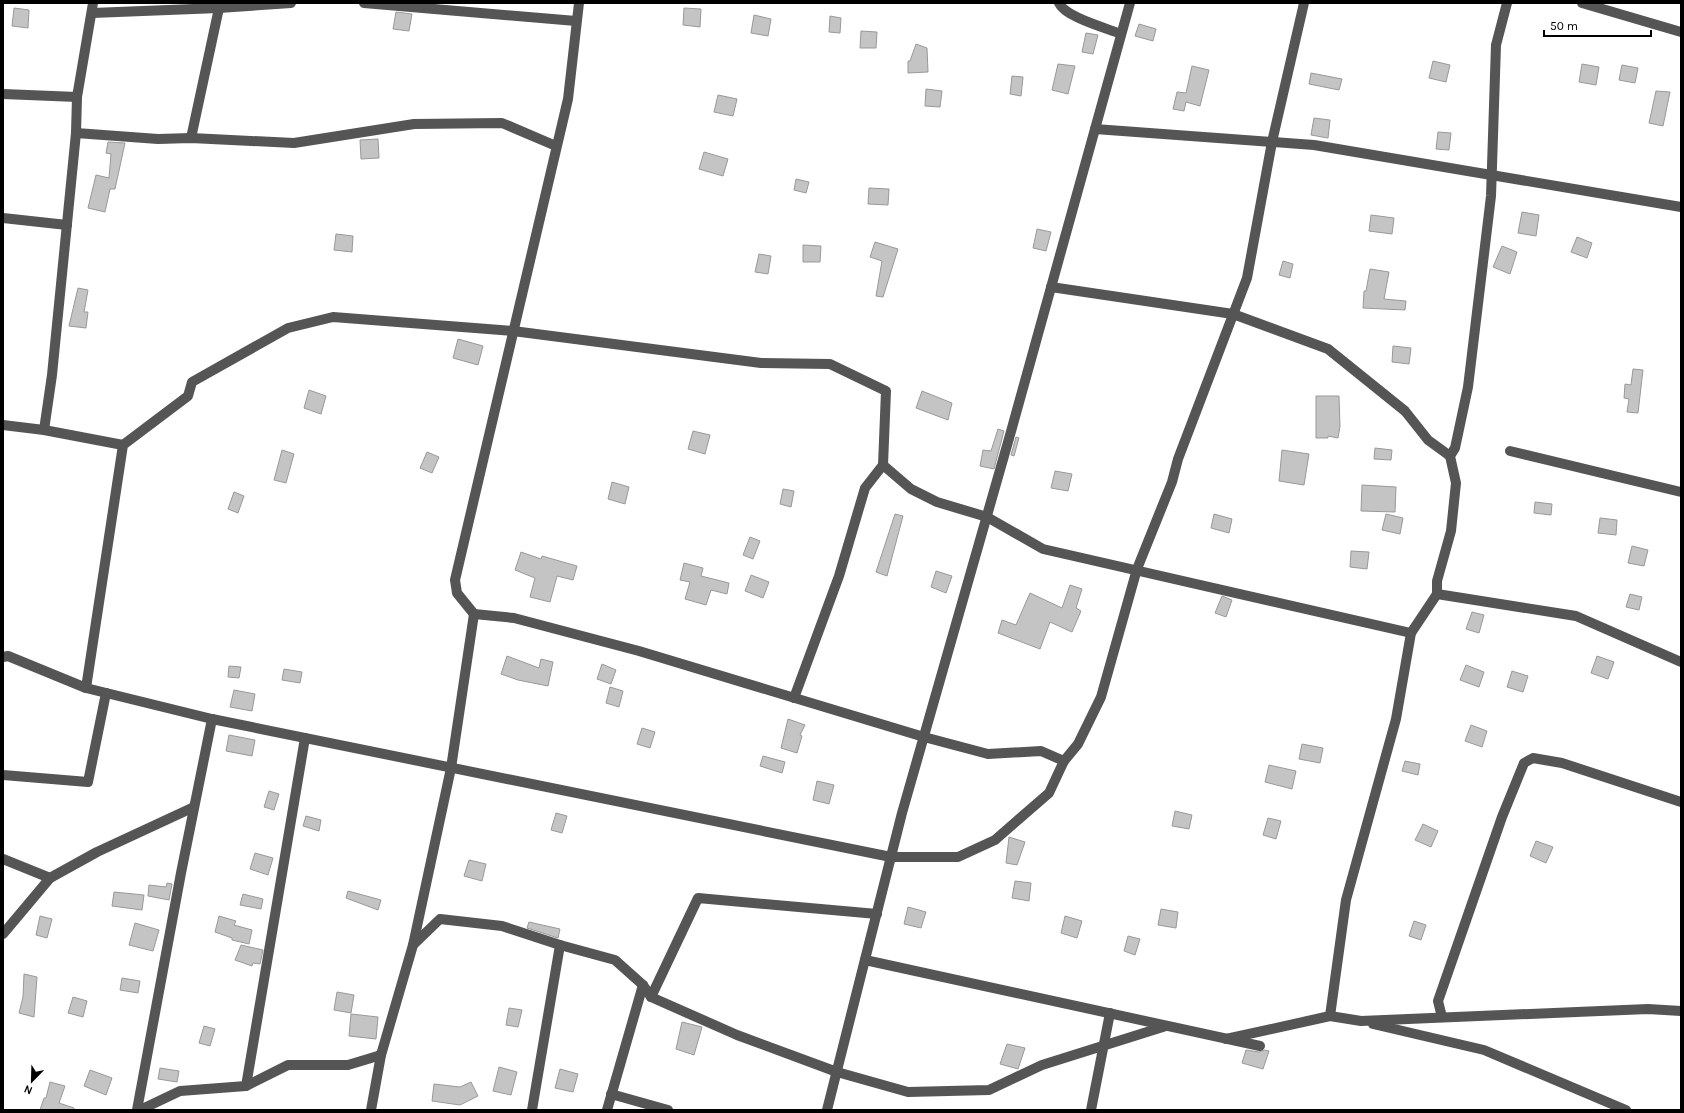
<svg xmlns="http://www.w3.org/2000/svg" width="1684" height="1113" font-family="Karla,sans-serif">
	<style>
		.building { fill: #c4c4c4; stroke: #999 }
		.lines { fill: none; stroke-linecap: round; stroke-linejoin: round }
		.minor { stroke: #555; stroke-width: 10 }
	</style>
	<rect width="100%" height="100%" fill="#fff"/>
	<!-- building -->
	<g class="building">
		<polygon points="14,8 29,10 28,28 12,26"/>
		<polygon points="684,8 701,9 700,27 683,25"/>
		<polygon points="396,12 412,14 409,31 393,29"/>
		<polygon points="754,15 771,19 768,36 751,33"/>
		<polygon points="830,16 841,18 840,33 829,32"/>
		<polygon points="1139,24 1156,29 1153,41 1135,36"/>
		<polygon points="861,31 877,32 876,48 860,48"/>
		<polygon points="1086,33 1098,35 1093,54 1082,52"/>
		<polygon points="916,44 927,48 928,72 908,73 908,61 910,61"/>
		<polygon points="1433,61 1450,65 1446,82 1429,78"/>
		<polygon points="1058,64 1075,66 1068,94 1052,90"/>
		<polygon points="1582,64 1599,67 1596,85 1579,82"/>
		<polygon points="1622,65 1638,68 1635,83 1619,80"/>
		<polygon points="1192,66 1209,70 1200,106 1186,102 1184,111 1173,109 1177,92 1186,93"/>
		<polygon points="1311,73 1342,79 1339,90 1309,84"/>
		<polygon points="1012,76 1023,77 1021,96 1010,94"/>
		<polygon points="926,89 942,91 940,107 925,106"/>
		<polygon points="1656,91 1670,92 1663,126 1649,123"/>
		<polygon points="718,95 737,99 733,116 714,112"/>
		<polygon points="1314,118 1330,120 1328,138 1311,135"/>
		<polygon points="1438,132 1451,133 1449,150 1436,149"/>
		<polygon points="378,139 379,158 361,159 360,140"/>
		<polygon points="108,142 125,143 115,189 110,189 105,212 88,208 96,175 109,178 111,154 106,153"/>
		<polygon points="704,152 728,159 723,176 699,169"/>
		<polygon points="796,179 809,182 806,193 794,190"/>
		<polygon points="869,188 889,189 888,205 868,204"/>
		<polygon points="1522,212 1539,215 1536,236 1518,233"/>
		<polygon points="1371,215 1394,218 1392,234 1369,231"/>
		<polygon points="1037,229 1051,232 1046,251 1033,248"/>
		<polygon points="336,234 353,236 352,252 334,250"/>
		<polygon points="1577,237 1592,243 1587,258 1571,252"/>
		<polygon points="875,242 898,249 883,297 876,296 882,261 870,257"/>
		<polygon points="803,245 821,246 820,262 803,262"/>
		<polygon points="1502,246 1517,252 1510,274 1493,267"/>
		<polygon points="759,254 771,256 768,274 755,272"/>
		<polygon points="1283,261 1293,264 1290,278 1279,275"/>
		<polygon points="1370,269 1389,272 1384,299 1406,301 1405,310 1363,308 1364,291 1366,291"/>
		<polygon points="78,288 88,290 84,312 88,312 86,328 69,326"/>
		<polygon points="458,339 483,346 478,365 453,358"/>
		<polygon points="1393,346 1411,348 1409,364 1392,362"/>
		<polygon points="1633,369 1643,370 1638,413 1627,412 1629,399 1624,398 1625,384 1631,385"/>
		<polygon points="309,390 326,396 321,414 304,408"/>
		<polygon points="922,391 952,403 948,420 916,408"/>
		<polygon points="1316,396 1339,396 1340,426 1338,438 1328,436 1328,438 1316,438"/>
		<polygon points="998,429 1004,431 994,469 980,466 983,450 991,451"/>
		<polygon points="693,431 710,435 705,454 688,449"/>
		<polygon points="1016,437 1019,438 1014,456 1011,455"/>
		<polygon points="1375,448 1392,450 1391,460 1374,459"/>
		<polygon points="282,450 294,454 286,483 274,480"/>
		<polygon points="1282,450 1309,454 1304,485 1279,481"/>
		<polygon points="427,452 439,457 432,473 420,468"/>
		<polygon points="1055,471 1072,474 1068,491 1051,488"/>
		<polygon points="612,482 629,487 625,504 608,499"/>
		<polygon points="1362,485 1396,487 1395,512 1361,511"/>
		<polygon points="783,489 794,491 791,507 780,504"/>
		<polygon points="234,492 244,496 238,513 228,509"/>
		<polygon points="1535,502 1552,504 1551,515 1534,513"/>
		<polygon points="895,514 903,516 887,576 876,572"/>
		<polygon points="1214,514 1232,519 1229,533 1211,528"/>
		<polygon points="1386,514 1403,518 1400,534 1382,530"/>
		<polygon points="1600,518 1617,520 1616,535 1598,533"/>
		<polygon points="750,537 760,541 753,559 743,555"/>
		<polygon points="1632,546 1648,550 1644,566 1628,563"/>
		<polygon points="1351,551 1369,552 1367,569 1350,567"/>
		<polygon points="521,552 541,559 542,556 577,566 573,580 557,576 550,602 530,597 535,578 515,570"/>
		<polygon points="684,563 703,568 701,576 729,583 727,594 711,590 706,605 685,599 690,582 680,580"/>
		<polygon points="936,571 952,576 946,593 931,587"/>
		<polygon points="751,575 769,582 763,598 745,591"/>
		<polygon points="1070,585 1082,589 1076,608 1081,611 1072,632 1050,622 1040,649 998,633 1002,620 1016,625 1030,593 1062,608"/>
		<polygon points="1630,594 1642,597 1639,610 1626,607"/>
		<polygon points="1222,596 1232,600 1226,617 1215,613"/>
		<polygon points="1472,612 1484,615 1479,633 1466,629"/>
		<polygon points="507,656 539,668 541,659 553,662 548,686 518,680 501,674"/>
		<polygon points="1597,656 1614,662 1608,679 1591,673"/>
		<polygon points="602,664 616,670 611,684 597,679"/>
		<polygon points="1466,665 1484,672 1479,687 1460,680"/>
		<polygon points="229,666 241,667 239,678 228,677"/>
		<polygon points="284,669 302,672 300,683 282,680"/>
		<polygon points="1512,671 1528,676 1523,692 1507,687"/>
		<polygon points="610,687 623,691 619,707 606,703"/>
		<polygon points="234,690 255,694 252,711 230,707"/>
		<polygon points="788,719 805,725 800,735 802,736 797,753 781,748"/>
		<polygon points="1471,725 1487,731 1482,747 1465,741"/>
		<polygon points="642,728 655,732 650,748 637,744"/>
		<polygon points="229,735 255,740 252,756 226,751"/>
		<polygon points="1302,744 1323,748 1320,763 1299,759"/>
		<polygon points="763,756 785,762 782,773 760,766"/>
		<polygon points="1405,761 1420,764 1418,775 1402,771"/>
		<polygon points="1269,765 1296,771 1292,789 1265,782"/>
		<polygon points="817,781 834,785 829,804 813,800"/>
		<polygon points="269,791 279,794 274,810 264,807"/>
		<polygon points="1175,811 1192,815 1189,829 1172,826"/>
		<polygon points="556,813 567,816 562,833 551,830"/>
		<polygon points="306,816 321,820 319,831 303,826"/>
		<polygon points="1268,818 1281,821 1276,839 1263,835"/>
		<polygon points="1423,824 1438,831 1431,847 1415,840"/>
		<polygon points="1009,837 1025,842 1017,865 1006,863"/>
		<polygon points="1536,841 1553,847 1546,863 1530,856"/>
		<polygon points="255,853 273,858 268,875 250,869"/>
		<polygon points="469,860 486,864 482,881 464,876"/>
		<polygon points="1015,881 1031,883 1029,901 1012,898"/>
		<polygon points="167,883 172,884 169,900 148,896 149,885 166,887"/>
		<polygon points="348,891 381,900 378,910 346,898"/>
		<polygon points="114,892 144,895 142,910 112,906"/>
		<polygon points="243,894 263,899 261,909 240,905"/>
		<polygon points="908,907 926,912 921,928 904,924"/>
		<polygon points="1161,909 1178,912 1176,928 1158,925"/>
		<polygon points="40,916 52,919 47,938 36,935"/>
		<polygon points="219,916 236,921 234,925 252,930 249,944 232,940 232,938 215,932"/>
		<polygon points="1065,916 1082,921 1077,938 1061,933"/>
		<polygon points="1414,921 1426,925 1421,940 1409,936"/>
		<polygon points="529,922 560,929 558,938 527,928"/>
		<polygon points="135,923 159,930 153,951 129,945"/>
		<polygon points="1128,936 1140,939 1135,955 1124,951"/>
		<polygon points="241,945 263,950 260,964 253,963 252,966 235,960"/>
		<polygon points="24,974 37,977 34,1017 19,1013 23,997"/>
		<polygon points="122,978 140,981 138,993 120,990"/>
		<polygon points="337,992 354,995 351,1013 334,1010"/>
		<polygon points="73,997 87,1001 83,1017 68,1013"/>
		<polygon points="509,1008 522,1010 518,1027 506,1025"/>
		<polygon points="351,1014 378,1017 376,1039 349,1036"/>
		<polygon points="682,1022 702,1027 694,1055 676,1049"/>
		<polygon points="204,1026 215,1029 210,1046 199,1043"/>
		<polygon points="1007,1044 1025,1048 1018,1069 1000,1064"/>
		<polygon points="1246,1050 1259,1052 1265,1050 1269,1051 1263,1069 1242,1063"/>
		<polygon points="499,1067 517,1072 511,1095 493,1091"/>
		<polygon points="160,1068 179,1071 177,1082 158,1079"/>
		<polygon points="560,1069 578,1074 573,1092 555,1088"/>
		<polygon points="90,1070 112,1078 106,1095 84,1086"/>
		<polygon points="50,1082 65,1086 59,1103 74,1108 74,1110 40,1110 44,1098 46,1098"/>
		<polygon points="471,1082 478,1096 460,1105 432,1101 434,1084 460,1087"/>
	</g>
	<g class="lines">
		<!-- minor -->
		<g class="minor">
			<polyline points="364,3 576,21"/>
			<polyline points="579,3 568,99 455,580 457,593 474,614 514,618 639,651 924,737 988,754 1041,751 1064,761"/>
			<path d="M 1059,3 C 1065,17 1106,28 1121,34"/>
			<polyline points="1582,3 1681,32"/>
			<polyline points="92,13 219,8 291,3"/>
			<polyline points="3,94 77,97"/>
			<polyline points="1095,129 1314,145 1681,207"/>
			<polyline points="76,133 158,139 191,138 294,143 414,124 502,123 556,146"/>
			<polyline points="191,138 219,8"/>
			<polyline points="3,218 67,225"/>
			<polyline points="1051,287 1233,314 1328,349 1405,411 1428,440 1450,456"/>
			<polyline points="3,425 44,430 123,445"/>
			<polyline points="44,430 52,375 76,133 77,97 93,3"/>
			<polyline points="1510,451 1681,492"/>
			<polyline points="883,465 911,489 937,502 987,517 1043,549 1411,633"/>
			<polyline points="1437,594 1576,616 1681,662"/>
			<polyline points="3,657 8,656 86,688 212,719 891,857 958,857 995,840 1049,793 1064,761 1078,744 1101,697 1137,569 1172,482 1178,459 1247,278 1272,142 1304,3"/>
			<polyline points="86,688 123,445 188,396 192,382 288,328 333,317 513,331 761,363 830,364 886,391 883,465 865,488 839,576 794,698"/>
			<polyline points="3,775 88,782 106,693"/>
			<polyline points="3,859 50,878"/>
			<polyline points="877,914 698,898 651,997 737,1035 837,1072 908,1092 989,1090 1042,1065 1166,1026"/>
			<polyline points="3,934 50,878 97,852 194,807"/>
			<polyline points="413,945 440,919 502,926 560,945 615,960 643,985 651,997"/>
			<polyline points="865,960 1260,1046"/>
			<polyline points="1330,1016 1346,900 1396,719 1411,633 1437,594 1437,581 1451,531 1456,483 1450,456 1455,448 1468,387 1491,196 1496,45 1507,3"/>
			<polyline points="1442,1017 1438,1001 1502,817 1524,763 1533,758 1562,763 1681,802"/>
			<polyline points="1373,1024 1484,1050 1626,1110"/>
			<polyline points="1226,1039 1330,1016 1361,1021 1648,1009 1681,1011"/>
			<polyline points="246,1086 305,738"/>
			<polyline points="611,1094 668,1110"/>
			<polyline points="137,1110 181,873 212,719"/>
			<polyline points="140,1110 180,1091 246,1086 288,1065 348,1065 381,1055"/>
			<polyline points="371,1110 381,1055 413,945 451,768 474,614"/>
			<polyline points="532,1110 560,945"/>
			<polyline points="607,1110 643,985"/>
			<polyline points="827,1110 902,813 1010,435 1130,3"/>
			<polyline points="1091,1110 1110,1013"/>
		</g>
	</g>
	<!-- border -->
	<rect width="1684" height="1113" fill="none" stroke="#000000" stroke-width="8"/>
	<!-- north arrow -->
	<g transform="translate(32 1081) rotate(203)" stroke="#ffffff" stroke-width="3" paint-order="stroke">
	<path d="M0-3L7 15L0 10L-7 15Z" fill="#000000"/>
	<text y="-6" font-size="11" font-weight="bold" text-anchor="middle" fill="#000000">N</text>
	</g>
	<!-- scale -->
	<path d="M1544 30v6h107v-6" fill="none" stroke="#000000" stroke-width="2"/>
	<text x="1550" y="30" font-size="12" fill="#000000" stroke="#ffffff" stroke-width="3" paint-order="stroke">50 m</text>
</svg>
